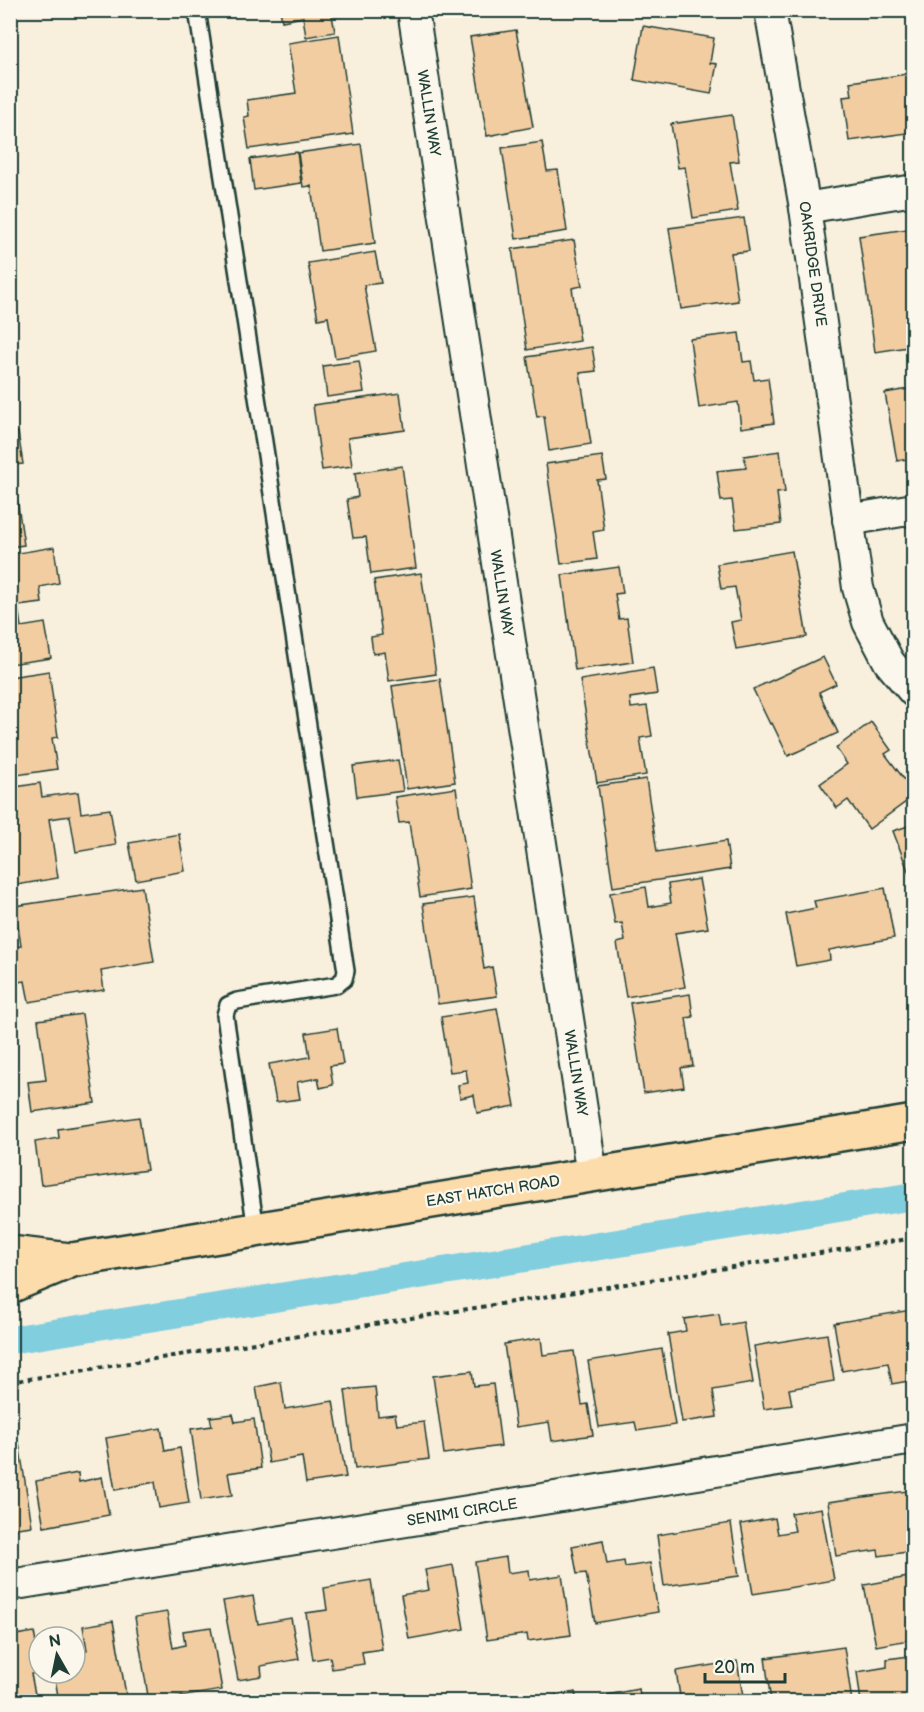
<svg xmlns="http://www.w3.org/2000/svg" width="924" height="1712" font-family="'Balsamiq Sans',sans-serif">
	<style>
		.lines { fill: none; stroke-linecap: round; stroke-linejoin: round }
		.canal { stroke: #81cedf; stroke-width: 28 }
		.building { fill: #f2cda2; stroke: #1f3d34; stroke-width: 1.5 }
		.lane-casing { stroke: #1f3d34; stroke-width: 20 }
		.street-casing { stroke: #1f3d34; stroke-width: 34 }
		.primary-casing { stroke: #1f3d34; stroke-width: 38 }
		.path { stroke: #1f3d34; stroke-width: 4; stroke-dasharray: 4.5 4.5; stroke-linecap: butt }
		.lane { stroke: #fbf7ec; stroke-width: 15 }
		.street { stroke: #fbf7ec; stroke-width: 30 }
		.primary { stroke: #fddcac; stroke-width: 33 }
		.labels { text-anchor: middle; stroke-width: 4.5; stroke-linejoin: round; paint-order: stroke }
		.street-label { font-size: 15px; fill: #1f3d34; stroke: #fbf7ec }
	</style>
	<rect width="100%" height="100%" fill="#f9efdd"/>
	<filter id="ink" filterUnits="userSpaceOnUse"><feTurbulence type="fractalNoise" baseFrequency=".0167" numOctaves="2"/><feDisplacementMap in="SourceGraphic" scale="12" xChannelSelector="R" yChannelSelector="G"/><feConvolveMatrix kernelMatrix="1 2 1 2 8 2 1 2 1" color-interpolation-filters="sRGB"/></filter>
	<g filter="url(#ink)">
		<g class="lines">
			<!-- canal -->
			<polyline class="canal" points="10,1340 914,1196"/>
		</g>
		<!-- building -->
		<g class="building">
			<polygon points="280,10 331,10 335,32 306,37 303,17 282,21"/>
			<polygon points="643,26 714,38 710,63 717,64 711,94 634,80"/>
			<polygon points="516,30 533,127 487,136 470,37"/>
			<polygon points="339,35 353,134 249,149 244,117 249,116 247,100 296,93 288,43"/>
			<polygon points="914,73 914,132 849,141 843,97 852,96 850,82"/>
			<polygon points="732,115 739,161 730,162 738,211 693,218 685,167 678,168 671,124"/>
			<polygon points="542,142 547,171 558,170 567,231 516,239 502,148"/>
			<polygon points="361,144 375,243 320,251 311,186 303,187 298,153"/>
			<polygon points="297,152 301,183 254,190 250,159"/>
			<polygon points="744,218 749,251 731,253 738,301 681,309 669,228"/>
			<polygon points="914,228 914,346 875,352 859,236"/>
			<polygon points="574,240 582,286 572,288 580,341 527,350 512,249"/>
			<polygon points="375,252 381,283 364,285 376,351 335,358 328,317 318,319 308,263"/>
			<polygon points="10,269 12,269 17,309 10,310"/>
			<polygon points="739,333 743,362 751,361 754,380 768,378 774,423 741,428 738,402 699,408 690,339"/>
			<polygon points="592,347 596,371 580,373 591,444 549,451 544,416 537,417 527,357"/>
			<polygon points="359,361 364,392 327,397 323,366"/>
			<polygon points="914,388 914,458 897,461 885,393"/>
			<polygon points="400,393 405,430 348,438 352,466 322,470 313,405"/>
			<polygon points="18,432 23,464 12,465 24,545 10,547 10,434"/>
			<polygon points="780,451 785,492 777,493 781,524 736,529 732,500 721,501 717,471 746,468 744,456"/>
			<polygon points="602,456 606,479 597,480 604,530 593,532 597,559 561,564 546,464"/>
			<polygon points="402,466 416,568 371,574 366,537 353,538 347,499 358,497 355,473"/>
			<polygon points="54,547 59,583 40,587 42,603 18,606 21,627 45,623 51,658 10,664 10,586 17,585 12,554"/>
			<polygon points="792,551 807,637 736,649 731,622 741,620 735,587 721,589 717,564"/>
			<polygon points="908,565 914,565 914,596"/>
			<polygon points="619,567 623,593 615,594 619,619 627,618 633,662 575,670 562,575"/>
			<polygon points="421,573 436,674 389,681 385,652 373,654 371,637 382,635 374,580"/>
			<polygon points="823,657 836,684 819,692 838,733 788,756 772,723 770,724 753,689"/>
			<polygon points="653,668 657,694 630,698 631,708 647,706 652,736 640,738 646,775 597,783 580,680"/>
			<polygon points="49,671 58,737 52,738 57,769 10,776 10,677"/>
			<polygon points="440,679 455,782 407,789 392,686"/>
			<polygon points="871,722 891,750 885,754 914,792 914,796 869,829 848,800 837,808 820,784 847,764 836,748"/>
			<polygon points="398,760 403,791 357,797 353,766"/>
			<polygon points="646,779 657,852 726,841 730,869 613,887 598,786"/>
			<polygon points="40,783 42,797 78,792 81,813 110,809 116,845 76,852 70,816 49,819 58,878 10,886 10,788"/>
			<polygon points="456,788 471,889 420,897 409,822 399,823 395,797"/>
			<polygon points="914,824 914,884 913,884 893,831"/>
			<polygon points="179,834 185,871 136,880 129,843"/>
			<polygon points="699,879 708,928 675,933 685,987 626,997 617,943 625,941 622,923 615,924 610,893 646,887 649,907 671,903 668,884"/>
			<polygon points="142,887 154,962 101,971 104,990 29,1002 25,981 10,983 10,948 21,946 15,906"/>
			<polygon points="885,888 894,938 829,950 830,960 796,966 786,914 816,908 814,901"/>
			<polygon points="474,897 484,969 492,967 497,996 438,1004 423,904"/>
			<polygon points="690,994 693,1017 686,1018 693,1066 681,1068 684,1087 644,1093 630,1003"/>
			<polygon points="497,1008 515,1106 477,1113 474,1095 460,1098 458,1085 468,1083 466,1070 450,1072 441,1017"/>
			<polygon points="82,1014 95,1103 32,1112 28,1082 46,1080 38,1020"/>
			<polygon points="337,1028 343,1064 330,1066 333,1085 320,1088 318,1078 297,1082 300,1099 276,1102 269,1064 310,1057 306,1033"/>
			<polygon points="139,1117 147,1170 41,1185 35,1142 59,1138 58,1129"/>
			<polygon points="911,1310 914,1324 914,1380 892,1384 888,1363 842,1371 834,1323"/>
			<polygon points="719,1314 721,1326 743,1322 753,1383 713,1390 717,1417 682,1422 668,1334 686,1331 684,1319"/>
			<polygon points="827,1334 834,1381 789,1389 792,1405 764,1409 754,1346"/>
			<polygon points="541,1338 543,1355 574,1351 582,1405 588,1404 593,1435 552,1441 549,1422 516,1427 504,1344"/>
			<polygon points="662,1349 675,1425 637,1431 635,1422 599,1427 588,1361"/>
			<polygon points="472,1371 474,1386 493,1384 501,1446 444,1454 433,1376"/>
			<polygon points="281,1382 285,1409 333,1401 346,1477 306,1483 302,1457 269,1463 256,1387"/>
			<polygon points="375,1387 378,1416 395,1414 397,1425 424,1422 429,1459 355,1469 345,1390"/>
			<polygon points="233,1414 235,1422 254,1419 261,1468 228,1473 232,1495 201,1500 191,1429 212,1426 210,1417"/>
			<polygon points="161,1428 165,1451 180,1448 189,1503 159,1508 155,1482 115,1490 106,1438"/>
			<polygon points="19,1443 32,1526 10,1529 10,1445"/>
			<polygon points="78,1473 79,1482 102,1477 109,1515 44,1527 36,1481"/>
			<polygon points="914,1490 914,1551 879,1556 878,1550 836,1556 828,1502"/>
			<polygon points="821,1508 834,1580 753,1594 741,1524 775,1518 778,1534 795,1531 791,1513"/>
			<polygon points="731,1523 739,1576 664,1586 657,1535"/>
			<polygon points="603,1540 607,1564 624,1561 625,1567 650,1563 658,1612 595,1623 586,1573 577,1574 572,1546"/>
			<polygon points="506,1557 508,1573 529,1570 530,1580 562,1575 571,1635 528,1641 527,1634 487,1640 475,1562"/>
			<polygon points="453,1565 464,1629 409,1639 401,1595 429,1590 425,1570"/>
			<polygon points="914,1576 914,1639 876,1646 864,1585"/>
			<polygon points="371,1580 382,1649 362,1652 364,1664 332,1669 330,1657 313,1660 306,1613 327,1610 324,1588"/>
			<polygon points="253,1596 258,1624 291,1618 299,1659 261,1666 262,1676 238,1680 223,1601"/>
			<polygon points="167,1612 173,1648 185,1645 183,1631 211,1627 222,1690 149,1702 135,1617"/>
			<polygon points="113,1621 127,1700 119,1702 59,1702 54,1673 75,1673 75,1647 76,1652 87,1650 83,1626"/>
			<polygon points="72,1630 73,1637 47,1637 47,1634"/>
			<polygon points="34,1632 39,1660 39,1672 31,1674 35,1694 10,1698 10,1636"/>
			<polygon points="844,1647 852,1702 771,1702 765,1658"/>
			<polygon points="909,1656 911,1671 914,1671 914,1702 861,1702 857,1672 887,1667 887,1659"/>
			<polygon points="737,1661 744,1702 681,1702 676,1671"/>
			<polygon points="639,1689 641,1702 602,1702 601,1696"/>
			<polygon points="575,1692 577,1702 552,1702 551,1696"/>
			<polygon points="671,1697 672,1702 642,1702"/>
		</g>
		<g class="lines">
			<!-- lane casing -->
			<g class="lane-casing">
				<polyline id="lane" points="197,10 346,971 344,979 336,985 237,1001 228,1005 225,1015 256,1230"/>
			</g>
			<!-- street casing -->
			<g class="street-casing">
				<g id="street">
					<polyline points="413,10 592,1175"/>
					<polyline points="770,10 805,208 858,588 868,622 889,662 914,692"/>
					<polyline points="805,208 914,190"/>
					<polyline points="848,520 914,509"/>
					<polyline points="10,1585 914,1439"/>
				</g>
			</g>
			<!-- primary casing -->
			<g class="primary-casing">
				<g id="primary">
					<polyline points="10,1253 70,1260"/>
					<polyline points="10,1286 72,1260 914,1122"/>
				</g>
			</g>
			<!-- path -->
			<polyline class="path" points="10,1382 914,1238"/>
			<!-- lane -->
			<use href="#lane" class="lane"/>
			<!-- street -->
			<use href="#street" class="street"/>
			<!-- primary -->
			<use href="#primary" class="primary"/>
		</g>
	</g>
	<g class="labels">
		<!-- street labels -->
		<g class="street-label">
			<text transform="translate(429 113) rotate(81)" y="5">WALLIN WAY</text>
			<text transform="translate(813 264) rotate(82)" y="5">OAKRIDGE DRIVE</text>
			<text transform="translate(502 593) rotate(81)" y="5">WALLIN WAY</text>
			<text transform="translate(576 1073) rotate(81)" y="5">WALLIN WAY</text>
			<text transform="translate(493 1191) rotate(-9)" y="5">EAST HATCH ROAD</text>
			<text transform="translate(462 1512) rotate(-9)" y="5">SENIMI CIRCLE</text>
		</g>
	</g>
	<!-- margin -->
	<rect width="924" height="1712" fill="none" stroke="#fbf7ec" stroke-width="36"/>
	<rect x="18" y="18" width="888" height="1676" fill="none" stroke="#1f3d34" stroke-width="2" filter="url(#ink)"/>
	<!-- north arrow -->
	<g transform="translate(57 1655) rotate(351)"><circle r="28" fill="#fbf7ec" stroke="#a3ada2" stroke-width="1.5"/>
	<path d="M0-4.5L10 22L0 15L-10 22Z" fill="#1f3d34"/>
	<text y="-9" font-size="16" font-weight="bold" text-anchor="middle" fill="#1f3d34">N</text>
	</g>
	<!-- scale -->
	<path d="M705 1673v9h80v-9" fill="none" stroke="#1f3d34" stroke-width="3"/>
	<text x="714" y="1673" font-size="18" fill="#1f3d34" stroke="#fbf7ec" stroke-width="4.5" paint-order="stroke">20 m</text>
</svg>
